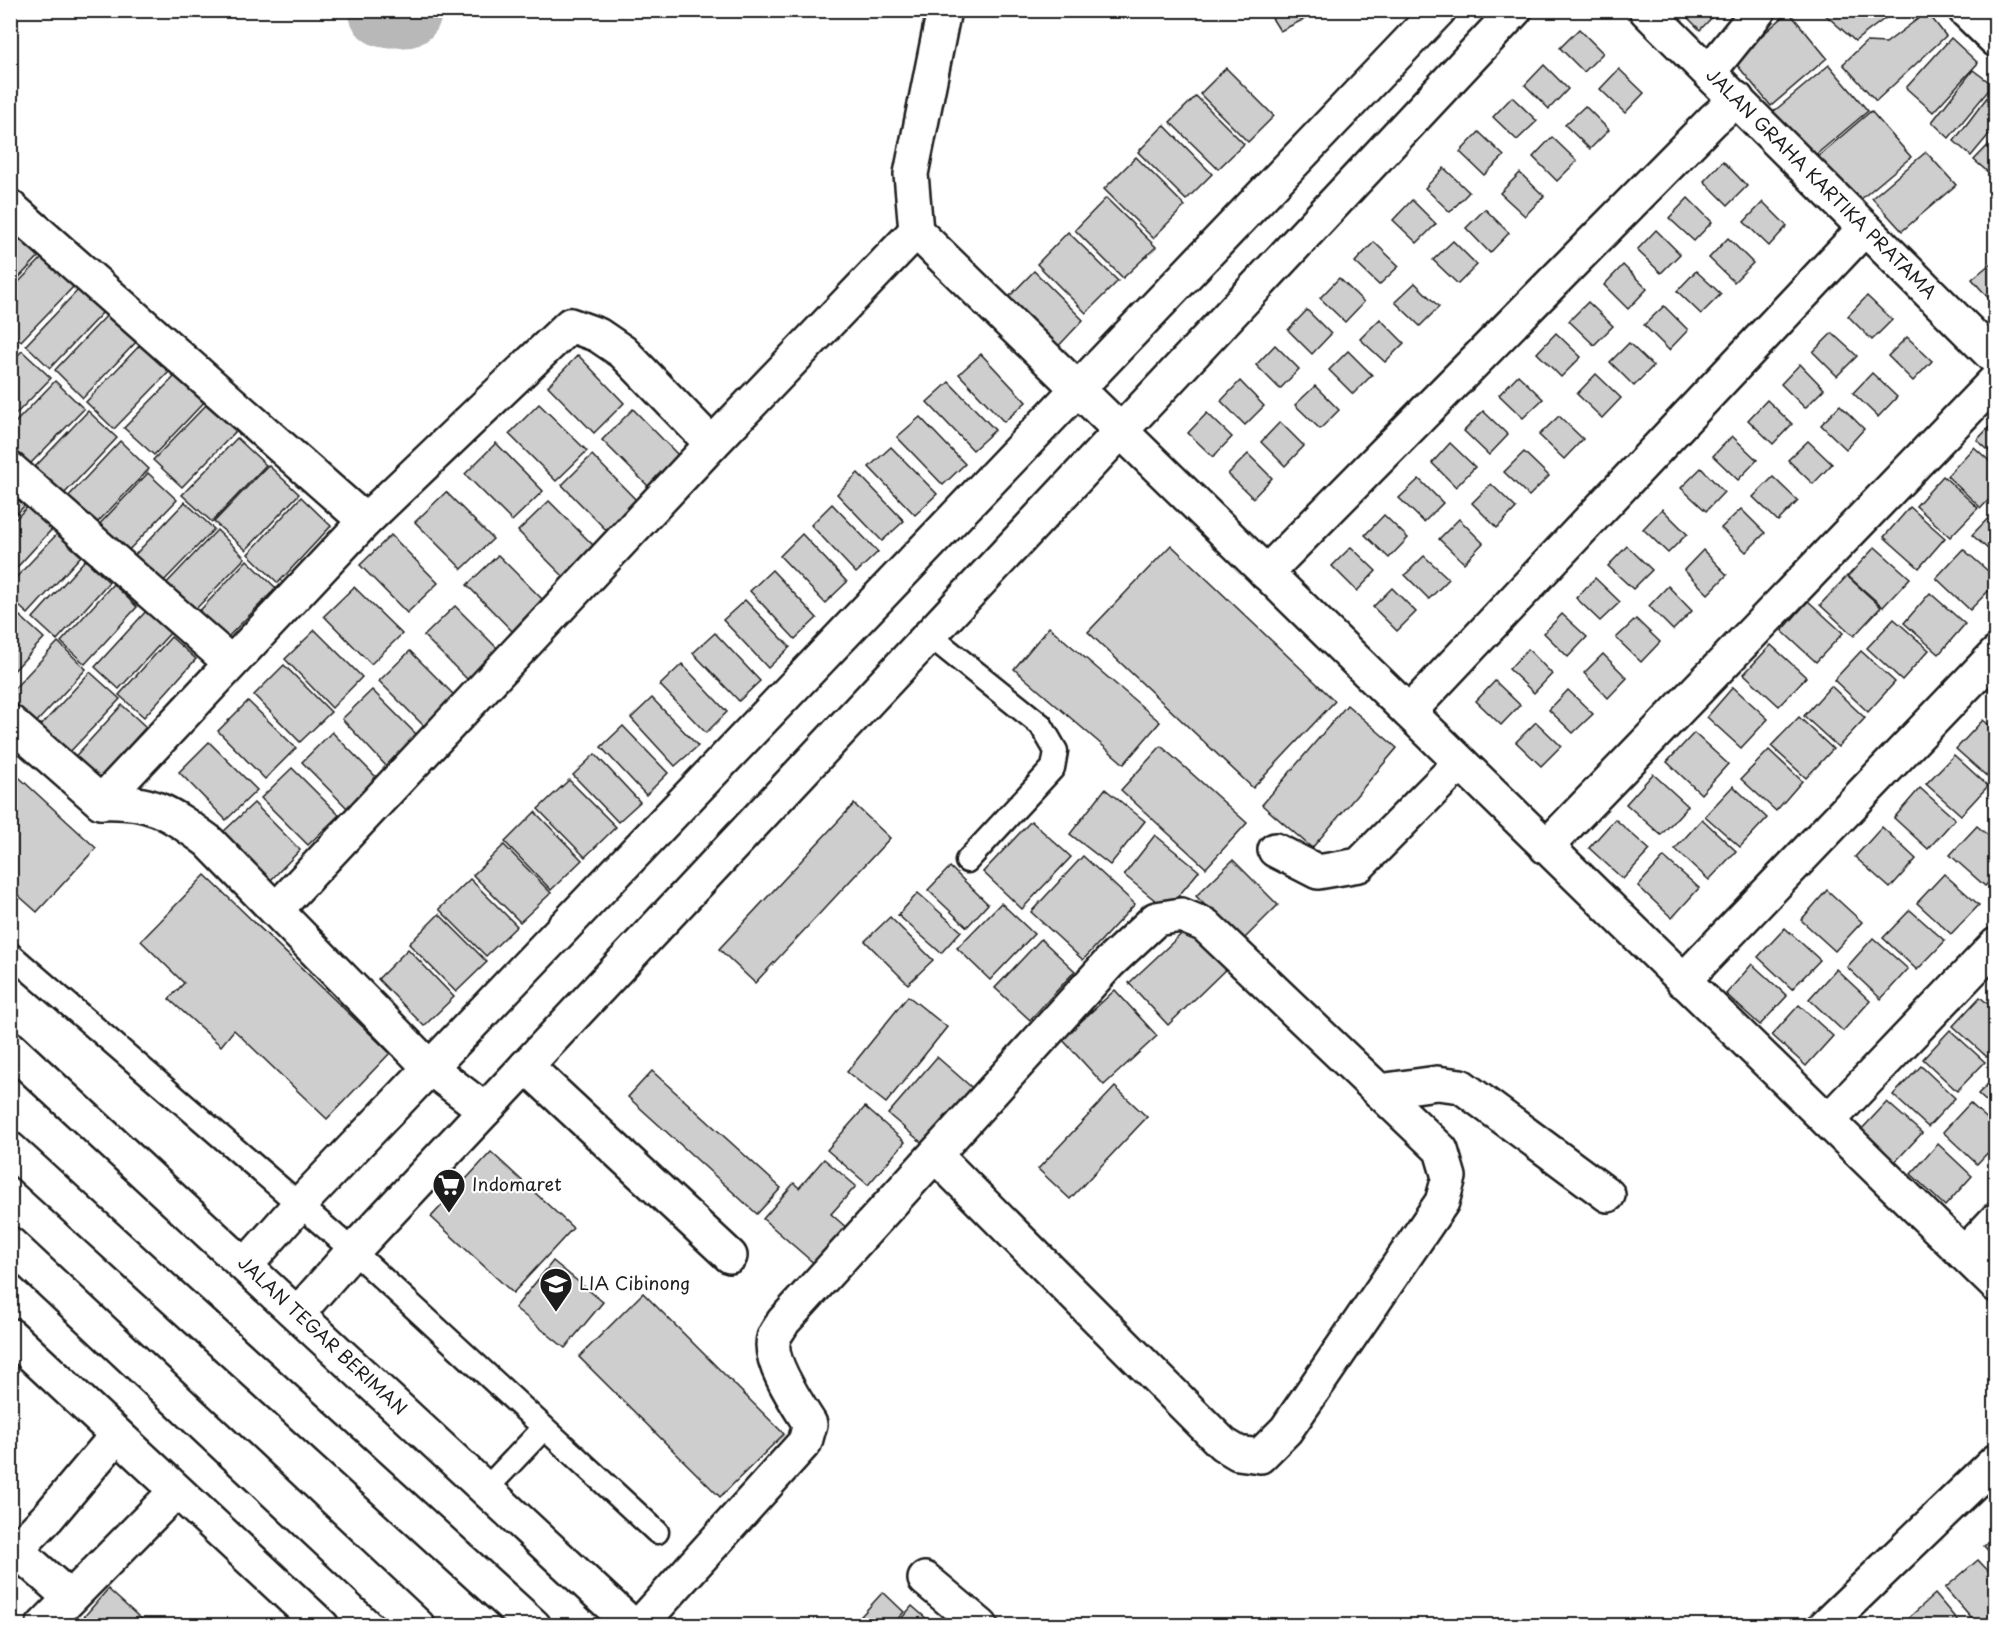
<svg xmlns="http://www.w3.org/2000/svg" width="2006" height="1636" font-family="'Playpen Sans',sans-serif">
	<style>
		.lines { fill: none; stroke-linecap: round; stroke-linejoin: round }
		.river { stroke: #b8b8b8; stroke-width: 75 }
		.building { fill: #cecece; stroke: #1c1c1c; stroke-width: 1.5 }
		.lane-casing { stroke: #1c1c1c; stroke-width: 27 }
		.street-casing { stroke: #1c1c1c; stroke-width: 38 }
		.primary-casing { stroke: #1c1c1c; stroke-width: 38 }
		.lane { stroke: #fff; stroke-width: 22 }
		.street { stroke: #fff; stroke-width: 33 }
		.primary { stroke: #fff; stroke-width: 33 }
		.labels { text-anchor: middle; stroke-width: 4.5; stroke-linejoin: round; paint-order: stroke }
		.street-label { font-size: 18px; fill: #1c1c1c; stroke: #fff }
		.poi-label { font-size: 18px; fill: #1c1c1c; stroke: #fff; text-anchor: start }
	</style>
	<rect width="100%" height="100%" fill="#fff"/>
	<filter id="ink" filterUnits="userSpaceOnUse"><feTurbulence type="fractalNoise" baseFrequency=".0167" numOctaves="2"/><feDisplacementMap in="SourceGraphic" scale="12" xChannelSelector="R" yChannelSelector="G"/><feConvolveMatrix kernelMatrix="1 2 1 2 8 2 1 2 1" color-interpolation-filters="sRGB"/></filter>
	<g filter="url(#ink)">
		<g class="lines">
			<!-- river -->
			<polyline class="river" points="386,10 405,10"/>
		</g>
		<!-- building -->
		<g class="building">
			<polygon points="1267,10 1323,10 1280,31"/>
			<polygon points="1680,10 1719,10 1700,30"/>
			<polygon points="1820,10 1896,10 1855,41"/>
			<polygon points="1789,12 1827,58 1771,106 1733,60"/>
			<polygon points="1927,12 1946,36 1876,101 1843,64 1866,42 1886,43"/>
			<polygon points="1579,29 1603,53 1584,72 1560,48"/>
			<polygon points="1951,38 1978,63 1933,112 1906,88"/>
			<polygon points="1544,65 1568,89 1549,109 1525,85"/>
			<polygon points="1829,65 1868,111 1812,158 1773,112"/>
			<polygon points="1226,68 1274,116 1248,142 1200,94"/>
			<polygon points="1619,69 1644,93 1625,113 1600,89"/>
			<polygon points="1973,70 1993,85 1949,138 1932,122"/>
			<polygon points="1994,88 1996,126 1971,156 1954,141"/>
			<polygon points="1196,96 1244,144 1218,169 1170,122"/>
			<polygon points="1512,97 1537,121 1517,140 1493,117"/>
			<polygon points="1585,106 1609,130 1590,149 1565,125"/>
			<polygon points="1871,111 1911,157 1854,205 1815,159"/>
			<polygon points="1164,125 1212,174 1186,200 1138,152"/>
			<polygon points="1479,132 1504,156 1484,175 1460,152"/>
			<polygon points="1552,137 1577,161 1557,181 1533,157"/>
			<polygon points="1996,137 1996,179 1974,160"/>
			<polygon points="1926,152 1956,185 1902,231 1872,198"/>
			<polygon points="1136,157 1185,206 1153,238 1104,189"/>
			<polygon points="1723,161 1747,186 1728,205 1704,181"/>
			<polygon points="1444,168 1469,192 1450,212 1425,188"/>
			<polygon points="1520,173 1544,196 1525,216 1500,193"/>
			<polygon points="1106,198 1156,247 1123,278 1075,230"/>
			<polygon points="1688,198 1712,222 1694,241 1669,218"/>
			<polygon points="1412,200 1436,224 1417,243 1393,220"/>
			<polygon points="1763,202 1787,226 1769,246 1744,222"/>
			<polygon points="1485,209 1509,233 1490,253 1466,228"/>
			<polygon points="10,225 42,253 10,287"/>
			<polygon points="1656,230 1680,254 1661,273 1637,250"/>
			<polygon points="1068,232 1118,281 1086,313 1037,264"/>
			<polygon points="1728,238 1753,263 1734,282 1709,258"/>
			<polygon points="1453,241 1477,265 1458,284 1433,260"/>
			<polygon points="1374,242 1399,266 1379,285 1355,262"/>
			<polygon points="44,256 75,285 21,341 10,331 10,291"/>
			<polygon points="1996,259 1996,307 1972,279"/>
			<polygon points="1623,265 1647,289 1628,309 1604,285"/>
			<polygon points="1034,271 1083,320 1052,353 1003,303"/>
			<polygon points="1696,271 1721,294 1701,314 1677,291"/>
			<polygon points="1339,278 1364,302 1345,322 1320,298"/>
			<polygon points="1415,283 1439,307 1420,326 1395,302"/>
			<polygon points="79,289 104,311 50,368 26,345"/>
			<polygon points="1867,296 1892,320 1872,340 1848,316"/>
			<polygon points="1588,302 1613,326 1594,345 1569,321"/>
			<polygon points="1664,306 1688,330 1669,350 1644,325"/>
			<polygon points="1307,310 1331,334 1312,354 1288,330"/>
			<polygon points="109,313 138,340 83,398 55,370"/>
			<polygon points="1380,319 1404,343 1385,362 1360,339"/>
			<polygon points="1556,333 1581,357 1561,377 1537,353"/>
			<polygon points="1832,333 1857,356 1837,376 1813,352"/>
			<polygon points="10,336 18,344 10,352"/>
			<polygon points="1907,337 1932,361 1913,381 1888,356"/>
			<polygon points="1629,343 1653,366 1634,386 1610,362"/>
			<polygon points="140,345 169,372 114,429 86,402"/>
			<polygon points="1275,345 1299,369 1280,389 1256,365"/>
			<polygon points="22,351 51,378 10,420 10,363"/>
			<polygon points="1348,351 1372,375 1353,394 1329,370"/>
			<polygon points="981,354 1026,402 1004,422 959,374"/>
			<polygon points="578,355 624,403 594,433 548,386"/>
			<polygon points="1800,364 1824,389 1805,408 1781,384"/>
			<polygon points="180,371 208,398 154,455 124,428"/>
			<polygon points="1872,373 1897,397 1878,417 1853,393"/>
			<polygon points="1596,374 1621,398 1602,418 1577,394"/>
			<polygon points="1518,375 1543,399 1523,418 1499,395"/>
			<polygon points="55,381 84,409 29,465 10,448 10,428"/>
			<polygon points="1240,381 1264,406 1245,425 1221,401"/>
			<polygon points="949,382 995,430 973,450 927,402"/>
			<polygon points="1315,386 1339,410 1320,429 1295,405"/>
			<polygon points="1767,400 1792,424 1773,444 1748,420"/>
			<polygon points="208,403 237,430 182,487 153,460"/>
			<polygon points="539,404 587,451 556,481 509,434"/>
			<polygon points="1840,405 1864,429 1846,449 1821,425"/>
			<polygon points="633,409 680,457 649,487 602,440"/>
			<polygon points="88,411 117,438 63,495 34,468"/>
			<polygon points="1483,411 1508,435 1489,455 1464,431"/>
			<polygon points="1207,413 1232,437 1213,457 1188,433"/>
			<polygon points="1559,416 1583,439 1564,459 1539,435"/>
			<polygon points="920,417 965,464 943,485 897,437"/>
			<polygon points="1996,420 1996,457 1977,440"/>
			<polygon points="1280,422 1304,446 1285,466 1261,442"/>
			<polygon points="1732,436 1757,460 1738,480 1713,456"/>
			<polygon points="237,438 266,465 212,522 182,495"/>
			<polygon points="120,441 149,469 94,526 66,499"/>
			<polygon points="1808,441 1832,464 1813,484 1788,460"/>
			<polygon points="496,443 543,491 512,521 465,474"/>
			<polygon points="1450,443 1475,467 1456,487 1432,463"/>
			<polygon points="891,447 937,494 915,515 869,467"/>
			<polygon points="1974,447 1996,467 1996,492 1981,508 1947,476"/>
			<polygon points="1524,452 1549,476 1529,496 1504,472"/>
			<polygon points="1248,454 1272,478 1253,498 1228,474"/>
			<polygon points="592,455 639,503 609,533 562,485"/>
			<polygon points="268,465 299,494 246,550 214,522"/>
			<polygon points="1701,468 1724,492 1706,511 1681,488"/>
			<polygon points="148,473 177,500 122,557 94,530"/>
			<polygon points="858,473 904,521 882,541 837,494"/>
			<polygon points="1943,476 1978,508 1950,537 1916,506"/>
			<polygon points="1773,477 1798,501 1778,521 1753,497"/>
			<polygon points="1419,479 1443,503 1424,522 1399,498"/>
			<polygon points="1491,484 1516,508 1497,528 1472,503"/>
			<polygon points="10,489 26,504 10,521"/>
			<polygon points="446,492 493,539 462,569 415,522"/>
			<polygon points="301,497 331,526 278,583 248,554"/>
			<polygon points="549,501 596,548 565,578 518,531"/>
			<polygon points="185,502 214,529 159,586 131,559"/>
			<polygon points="832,504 878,552 856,573 811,525"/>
			<polygon points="28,506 53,528 10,575 10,525"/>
			<polygon points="1910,507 1945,538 1919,568 1884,537"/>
			<polygon points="1662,509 1687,534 1668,553 1643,529"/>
			<polygon points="1741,509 1765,533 1746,552 1721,528"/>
			<polygon points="1996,510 1996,556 1972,535"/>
			<polygon points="1384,515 1408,538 1389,558 1365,535"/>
			<polygon points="1459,519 1483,543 1464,563 1439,539"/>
			<polygon points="217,530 245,558 191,614 162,588"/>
			<polygon points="57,534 81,556 28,614 10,598 10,584"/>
			<polygon points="802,534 847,582 825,603 780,556"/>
			<polygon points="391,535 438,583 407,613 360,565"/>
			<polygon points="1171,545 1335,701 1253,788 1088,632"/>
			<polygon points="1627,546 1652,570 1633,589 1608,566"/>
			<polygon points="1351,547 1376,571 1357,591 1332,566"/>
			<polygon points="1875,547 1910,578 1883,607 1848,576"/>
			<polygon points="1963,549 1996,578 1996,583 1970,610 1936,578"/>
			<polygon points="1703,550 1727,575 1708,594 1684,570"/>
			<polygon points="498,555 545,602 514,633 467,585"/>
			<polygon points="1424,556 1449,579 1429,599 1405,575"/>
			<polygon points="85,560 109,582 57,640 33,618"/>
			<polygon points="247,560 276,588 221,644 193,618"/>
			<polygon points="772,570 817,618 795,639 750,591"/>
			<polygon points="1847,576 1881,607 1854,636 1820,605"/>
			<polygon points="1595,578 1620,602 1600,621 1576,598"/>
			<polygon points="113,584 137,607 85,664 61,642"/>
			<polygon points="1668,586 1692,611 1673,630 1649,606"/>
			<polygon points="354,587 402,634 371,664 324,616"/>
			<polygon points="1392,588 1416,612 1397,631 1373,607"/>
			<polygon points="1930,593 1965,624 1939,654 1904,623"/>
			<polygon points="745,600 790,647 768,668 723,620"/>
			<polygon points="1808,601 1843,633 1816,662 1782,631"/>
			<polygon points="455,606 502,653 472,684 424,636"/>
			<polygon points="148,609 172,631 119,689 95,667"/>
			<polygon points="1562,614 1587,637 1568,657 1544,633"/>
			<polygon points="20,616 44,638 10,675 10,626"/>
			<polygon points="1636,619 1660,642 1641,662 1616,638"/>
			<polygon points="1894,619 1929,650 1902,680 1867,648"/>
			<polygon points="1049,627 1160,722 1124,764 1014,669"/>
			<polygon points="315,630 362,677 332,708 285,659"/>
			<polygon points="715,633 760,681 739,701 693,653"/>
			<polygon points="171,637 196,659 144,717 119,695"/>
			<polygon points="58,642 86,669 32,727 10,706 10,693"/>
			<polygon points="1771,645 1806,677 1779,706 1744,674"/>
			<polygon points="1528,649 1552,674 1534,693 1509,669"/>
			<polygon points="410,651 457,698 426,728 379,681"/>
			<polygon points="1861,651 1895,682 1868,712 1834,680"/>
			<polygon points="1603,654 1627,678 1608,698 1584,673"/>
			<polygon points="682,664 727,712 706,733 660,685"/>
			<polygon points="284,665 331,712 300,742 254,695"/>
			<polygon points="90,672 120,699 66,756 37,730"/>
			<polygon points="1495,681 1520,705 1501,725 1476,701"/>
			<polygon points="1831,686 1865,718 1838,747 1804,716"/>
			<polygon points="1733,687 1768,719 1741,748 1707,717"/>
			<polygon points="372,690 419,737 388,768 342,719"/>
			<polygon points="1568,690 1593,714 1573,733 1549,710"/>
			<polygon points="652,698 698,746 675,766 631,718"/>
			<polygon points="248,701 296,748 265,779 218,731"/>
			<polygon points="122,705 146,727 94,785 70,762"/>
			<polygon points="1347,705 1397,748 1312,848 1262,805"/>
			<polygon points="1799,717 1833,749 1806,778 1771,746"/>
			<polygon points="1983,720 1996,731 1996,776 1991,780 1956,749"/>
			<polygon points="1536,722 1561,746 1541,766 1516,742"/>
			<polygon points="623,726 668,773 646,795 601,747"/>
			<polygon points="332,732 379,780 349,810 302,762"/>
			<polygon points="1694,733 1728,764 1701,794 1667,762"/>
			<polygon points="209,742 257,790 226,820 179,772"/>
			<polygon points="1161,746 1247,823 1206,868 1121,790"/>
			<polygon points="1769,750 1802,781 1776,811 1741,779"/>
			<polygon points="595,754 640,802 618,822 573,775"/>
			<polygon points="1954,755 1988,786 1961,815 1926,784"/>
			<polygon points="292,768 339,815 308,845 261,798"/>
			<polygon points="10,769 96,848 37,912 10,888"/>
			<polygon points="1653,774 1688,806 1661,835 1626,804"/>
			<polygon points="569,780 616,827 585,857 538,809"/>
			<polygon points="1733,786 1767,818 1740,847 1705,816"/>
			<polygon points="1920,788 1955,819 1928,849 1894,818"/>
			<polygon points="1105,789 1145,821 1110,865 1070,834"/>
			<polygon points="254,803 300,850 270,881 223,832"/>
			<polygon points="854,804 890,838 755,983 719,949"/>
			<polygon points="535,812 582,860 551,890 505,842"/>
			<polygon points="1615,819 1650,850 1623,879 1589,848"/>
			<polygon points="1702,819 1736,851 1709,880 1675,849"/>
			<polygon points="1031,821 1071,857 1022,909 983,872"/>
			<polygon points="1977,826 1996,842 1996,875 1985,886 1950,855"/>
			<polygon points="1882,827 1916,859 1890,888 1855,857"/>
			<polygon points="1155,835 1199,871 1167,910 1124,875"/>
			<polygon points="504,845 551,893 520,922 473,875"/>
			<polygon points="1083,856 1135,904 1083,960 1031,912"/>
			<polygon points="1664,857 1699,888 1672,918 1638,886"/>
			<polygon points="1233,860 1278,905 1241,942 1196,896"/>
			<polygon points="950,867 988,904 967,927 928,890"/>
			<polygon points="1944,874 1979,905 1951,934 1917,903"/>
			<polygon points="205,875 390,1053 327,1119 234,1030 221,1046 169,999 184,983 141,941"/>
			<polygon points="470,879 517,926 486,956 439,909"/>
			<polygon points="1827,890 1862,922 1835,951 1801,920"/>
			<polygon points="918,893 961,931 941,953 898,915"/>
			<polygon points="1001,903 1034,934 990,980 957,948"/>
			<polygon points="1910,910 1945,941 1917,970 1883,938"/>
			<polygon points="439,914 487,962 456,992 409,944"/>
			<polygon points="890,917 933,960 908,984 865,941"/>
			<polygon points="1190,926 1228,967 1168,1025 1129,983"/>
			<polygon points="1785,928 1820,960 1792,989 1758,957"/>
			<polygon points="1873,938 1908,969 1881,999 1847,967"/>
			<polygon points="1041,939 1075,971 1030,1020 995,988"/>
			<polygon points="408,949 454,997 424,1026 378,979"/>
			<polygon points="1752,964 1787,996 1760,1025 1726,994"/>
			<polygon points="1836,969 1870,1001 1843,1031 1809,999"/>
			<polygon points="1115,990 1157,1036 1104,1085 1062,1039"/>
			<polygon points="908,996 947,1027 886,1103 847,1072"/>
			<polygon points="1980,997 1996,1011 1996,1049 1987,1057 1953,1026"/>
			<polygon points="1799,1005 1833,1036 1806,1066 1772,1035"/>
			<polygon points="1950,1030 1985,1062 1957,1091 1923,1059"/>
			<polygon points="937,1057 977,1092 928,1148 888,1114"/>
			<polygon points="1921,1066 1955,1098 1928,1127 1893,1095"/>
			<polygon points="652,1071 781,1188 757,1214 628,1097"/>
			<polygon points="1996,1076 1996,1110 1978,1094"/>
			<polygon points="1115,1087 1147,1117 1070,1199 1038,1169"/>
			<polygon points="1887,1102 1922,1133 1895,1162 1860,1131"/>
			<polygon points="1970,1103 1996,1127 1996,1144 1977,1164 1943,1132"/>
			<polygon points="865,1107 905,1142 868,1185 827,1150"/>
			<polygon points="1938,1144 1972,1176 1945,1206 1911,1174"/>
			<polygon points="491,1152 573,1228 513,1293 431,1217"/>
			<polygon points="824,1159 856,1186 831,1214 848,1229 817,1266 763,1219 794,1183 799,1188"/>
			<polygon points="553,1261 603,1302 565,1348 515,1308"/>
			<polygon points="643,1293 784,1434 720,1497 579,1357"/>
			<polygon points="1996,1536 1996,1559 1984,1546"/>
			<polygon points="1978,1560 1996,1579 1996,1626 1978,1626 1945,1588"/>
			<polygon points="108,1589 149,1626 76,1626"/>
			<polygon points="883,1592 904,1612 891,1626 852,1626"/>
			<polygon points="1935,1594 1962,1626 1905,1626 1903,1623"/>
			<polygon points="912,1606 935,1626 895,1626"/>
		</g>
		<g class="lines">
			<!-- lane casing -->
			<g class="lane-casing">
				<g id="lane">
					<polyline points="929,635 1041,725 1056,751 1053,768 967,861"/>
					<polyline points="10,954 353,1251 657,1532"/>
					<polyline points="486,1489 544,1428"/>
				</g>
			</g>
			<!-- street casing -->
			<g class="street-casing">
				<g id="street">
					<polyline points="944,10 911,174 916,231 1996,1285"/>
					<polyline points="1646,10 1996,359"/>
					<polyline points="1965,10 1996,40"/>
					<polyline points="1709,72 1759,10"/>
					<polyline points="10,207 365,521"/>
					<polyline points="10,469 230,662"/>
					<polyline points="1266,573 1713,120 1737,99"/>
					<polyline points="1409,712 1865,228"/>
					<path d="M 10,722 L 101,802 C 152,800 168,812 208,841 L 430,1068 L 485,1110"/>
					<polyline points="101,802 365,521 570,325 598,335 623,352 712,444"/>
					<polyline points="1546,847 1996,380"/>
					<polyline points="1275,850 1318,872 1359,865 1447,776 1463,765"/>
					<polyline points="277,909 712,444 916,231"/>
					<polyline points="1683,981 1996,654"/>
					<polyline points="526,1066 730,1256"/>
					<polyline points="1379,1091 1437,1083 1461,1086 1608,1195"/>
					<polyline points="1828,1121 1996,945"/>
					<polyline points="1964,1254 1996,1220"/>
					<polyline points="246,1265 299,1205 1439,10"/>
					<polyline points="298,1313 353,1251 1515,10"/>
					<polyline points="16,1550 69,1597"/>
					<polyline points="10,1556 48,1517 117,1435"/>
					<polyline points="925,1579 981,1626"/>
					<polyline points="43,1626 176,1491"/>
					<path d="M 639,1626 L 805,1442 L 810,1424 C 798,1405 767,1360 774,1338 C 775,1333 781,1327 783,1322 L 1110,962 L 1156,919 L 1181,915 L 1205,925 L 1441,1150 L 1449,1177 L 1442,1202 L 1286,1430 L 1260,1456 L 1238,1453 L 1223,1444 L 935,1155"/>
					<polyline points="1825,1626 1996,1461"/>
				</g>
			</g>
			<!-- primary casing -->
			<g class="primary-casing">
				<g id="primary">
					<polyline points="10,1048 633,1626"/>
					<polyline points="10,1149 534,1626"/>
					<polyline points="10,1244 418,1626"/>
					<polyline points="10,1335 322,1626"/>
				</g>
			</g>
			<!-- lane -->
			<use href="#lane" class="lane"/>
			<!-- street -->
			<use href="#street" class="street"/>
			<!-- primary -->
			<use href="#primary" class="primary"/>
		</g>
	</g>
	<!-- icons -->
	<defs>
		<g id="supermarket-pin" transform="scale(1.725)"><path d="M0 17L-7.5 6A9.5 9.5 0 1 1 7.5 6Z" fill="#1c1c1c" stroke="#fff"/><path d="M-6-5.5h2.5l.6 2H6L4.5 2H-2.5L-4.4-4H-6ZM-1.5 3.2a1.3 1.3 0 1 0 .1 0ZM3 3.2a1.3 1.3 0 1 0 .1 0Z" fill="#fff"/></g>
		<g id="school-pin" transform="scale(1.725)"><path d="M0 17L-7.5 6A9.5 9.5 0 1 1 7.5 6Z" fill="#1c1c1c" stroke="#fff"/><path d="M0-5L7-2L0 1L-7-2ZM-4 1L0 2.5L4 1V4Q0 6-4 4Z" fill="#fff"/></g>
	</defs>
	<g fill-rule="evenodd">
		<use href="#supermarket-pin" x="449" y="1185"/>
		<use href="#school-pin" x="556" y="1284"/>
	</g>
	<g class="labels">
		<!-- street labels -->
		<g class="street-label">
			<text transform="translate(1821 184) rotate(45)" y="6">JALAN GRAHA KARTIKA PRATAMA</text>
			<text transform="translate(322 1336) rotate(43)" y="6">JALAN TEGAR BERIMAN</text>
		</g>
		<!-- poi labels -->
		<g class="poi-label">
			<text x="472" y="1191">Indomaret</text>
			<text x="579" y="1290">LIA Cibinong</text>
		</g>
	</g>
	<!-- margin -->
	<rect width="2006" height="1636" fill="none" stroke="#fff" stroke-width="36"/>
	<rect x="18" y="18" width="1970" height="1600" fill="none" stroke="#1c1c1c" stroke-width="2" filter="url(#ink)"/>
</svg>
